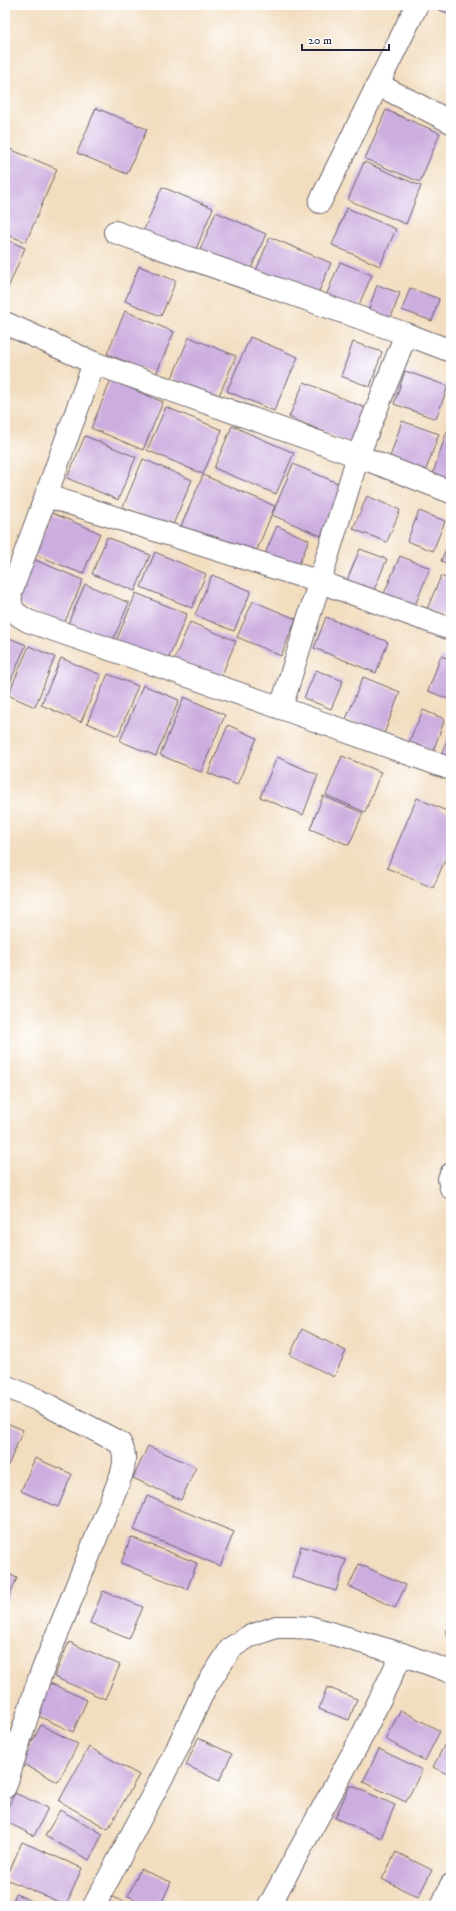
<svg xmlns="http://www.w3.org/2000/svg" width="456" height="1911" font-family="'IM FELL DW Pica',serif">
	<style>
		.building { fill: #ccaddf }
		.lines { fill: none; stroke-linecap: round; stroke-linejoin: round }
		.street-casing { stroke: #6b6369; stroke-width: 24 }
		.street { stroke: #fff; stroke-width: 22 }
	</style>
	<rect width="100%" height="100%" fill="#fff"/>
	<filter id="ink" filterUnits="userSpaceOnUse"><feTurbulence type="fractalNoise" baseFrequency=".025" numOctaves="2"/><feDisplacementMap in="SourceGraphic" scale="8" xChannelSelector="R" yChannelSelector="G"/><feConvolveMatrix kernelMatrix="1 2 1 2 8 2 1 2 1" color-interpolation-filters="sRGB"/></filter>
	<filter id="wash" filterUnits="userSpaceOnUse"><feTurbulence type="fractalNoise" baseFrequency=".012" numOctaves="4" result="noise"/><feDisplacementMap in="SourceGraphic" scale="16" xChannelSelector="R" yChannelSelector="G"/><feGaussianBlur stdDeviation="0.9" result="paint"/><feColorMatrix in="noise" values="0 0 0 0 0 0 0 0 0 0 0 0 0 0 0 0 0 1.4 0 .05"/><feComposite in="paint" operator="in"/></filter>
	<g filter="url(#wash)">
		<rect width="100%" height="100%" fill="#f2ddbf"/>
		<g id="blocks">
			<!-- building -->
			<g class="building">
				<polygon points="434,5 451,5 451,15 433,7"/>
				<polygon points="96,108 147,129 127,174 77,153"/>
				<polygon points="386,110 440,133 420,182 365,159"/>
				<polygon points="5,147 57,169 26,242 5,234"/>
				<polygon points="364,162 421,186 406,224 348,200"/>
				<polygon points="162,187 213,208 194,254 143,232"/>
				<polygon points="347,208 396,229 380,266 332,245"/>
				<polygon points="216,212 266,234 247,278 197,257"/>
				<polygon points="270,237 331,263 316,298 255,273"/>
				<polygon points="5,239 25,248 5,295"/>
				<polygon points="340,262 372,275 354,316 323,303"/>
				<polygon points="139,266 176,281 161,316 125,301"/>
				<polygon points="377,285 400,293 389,323 367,315"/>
				<polygon points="410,288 439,299 432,321 402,310"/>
				<polygon points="125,311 174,332 156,374 107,354"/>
				<polygon points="189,337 236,356 218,398 172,378"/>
				<polygon points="250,337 298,357 274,411 227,391"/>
				<polygon points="353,342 382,352 370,387 341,376"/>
				<polygon points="405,371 448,386 436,419 394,404"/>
				<polygon points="111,380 163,402 143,450 91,428"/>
				<polygon points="304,382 370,410 355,445 289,417"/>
				<polygon points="166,407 222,430 203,474 147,450"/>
				<polygon points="402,421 439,434 424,475 388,463"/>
				<polygon points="232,426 294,453 276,494 214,468"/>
				<polygon points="447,431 451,432 451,486 431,479"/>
				<polygon points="85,436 136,457 118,500 67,478"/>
				<polygon points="143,459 192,480 172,527 123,507"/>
				<polygon points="293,464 342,485 321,536 272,515"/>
				<polygon points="203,475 275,506 254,557 181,526"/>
				<polygon points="367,496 400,510 387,542 353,529"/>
				<polygon points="419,511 445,521 433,551 407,541"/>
				<polygon points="52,513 100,533 83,574 34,554"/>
				<polygon points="277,526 309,540 297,569 264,556"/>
				<polygon points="107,537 150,555 135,591 92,574"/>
				<polygon points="451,537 451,565 441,561"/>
				<polygon points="360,549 387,559 374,590 347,580"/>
				<polygon points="155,552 206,574 192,608 141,587"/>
				<polygon points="400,556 430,568 414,608 383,596"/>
				<polygon points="33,559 83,580 64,624 15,603"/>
				<polygon points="212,575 251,591 234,631 195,615"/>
				<polygon points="441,576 451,581 451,618 427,609"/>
				<polygon points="85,584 129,603 111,645 67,626"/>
				<polygon points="136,593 187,614 166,665 115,644"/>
				<polygon points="253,601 296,619 281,656 237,637"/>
				<polygon points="326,617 388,642 376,673 314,648"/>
				<polygon points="190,622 236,641 218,684 172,665"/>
				<polygon points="5,636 26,645 8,687 5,686"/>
				<polygon points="29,646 55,657 35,707 8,695"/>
				<polygon points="441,656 451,660 451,700 428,691"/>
				<polygon points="61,658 101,675 81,722 41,705"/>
				<polygon points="316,670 343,681 331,709 304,698"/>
				<polygon points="108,674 138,686 118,736 87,723"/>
				<polygon points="363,677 400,692 384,734 346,719"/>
				<polygon points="143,685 179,700 156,756 120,741"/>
				<polygon points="184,697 225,715 201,772 160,755"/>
				<polygon points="423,710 445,719 433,751 409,742"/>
				<polygon points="228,725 257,738 237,785 208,773"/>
				<polygon points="451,730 451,764 439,760"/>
				<polygon points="342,756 381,772 365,812 326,795"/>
				<polygon points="277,757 318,775 303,815 260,797"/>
				<polygon points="323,796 363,813 349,845 310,829"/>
				<polygon points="417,798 451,813 451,846 433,888 387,868"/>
				<polygon points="302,1329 346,1351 334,1377 290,1355"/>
				<polygon points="5,1422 23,1430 5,1473"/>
				<polygon points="148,1446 196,1467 181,1500 133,1478"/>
				<polygon points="35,1458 72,1474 58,1507 21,1491"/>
				<polygon points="147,1496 234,1532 220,1566 134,1530"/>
				<polygon points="131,1537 197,1563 187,1589 121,1563"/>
				<polygon points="301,1546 346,1560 336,1591 292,1577"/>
				<polygon points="359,1564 406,1585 395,1608 349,1586"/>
				<polygon points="5,1572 17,1578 5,1605"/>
				<polygon points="103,1591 143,1607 129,1639 90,1623"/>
				<polygon points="451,1621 451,1638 445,1635"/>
				<polygon points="69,1642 120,1665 105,1699 54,1677"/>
				<polygon points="50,1683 87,1700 73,1732 36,1715"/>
				<polygon points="327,1687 357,1699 349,1720 319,1709"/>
				<polygon points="401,1710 440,1731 425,1761 385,1739"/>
				<polygon points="41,1725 78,1744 58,1782 21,1763"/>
				<polygon points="198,1738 232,1754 219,1781 186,1765"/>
				<polygon points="447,1740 451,1742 451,1776 433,1767"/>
				<polygon points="89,1747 139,1775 108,1829 59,1801"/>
				<polygon points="379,1749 422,1770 406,1802 363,1782"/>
				<polygon points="350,1785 395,1805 381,1838 335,1818"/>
				<polygon points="15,1793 48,1808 34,1836 5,1821 5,1813"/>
				<polygon points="60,1810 103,1834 89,1860 45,1836"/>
				<polygon points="22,1842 82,1868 66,1905 6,1879"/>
				<polygon points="396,1852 432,1870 418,1897 382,1879"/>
				<polygon points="140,1869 171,1882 160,1906 150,1906 128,1896"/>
				<polygon points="105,1893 133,1906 98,1906"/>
				<polygon points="16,1894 43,1906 11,1906"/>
			</g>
		</g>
	</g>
	<g filter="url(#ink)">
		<use href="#blocks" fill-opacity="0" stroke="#6b6369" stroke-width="1"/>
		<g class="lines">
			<!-- street casing -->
			<g class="street-casing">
				<g id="street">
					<polyline points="379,85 451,122"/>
					<polyline points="320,202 417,5"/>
					<polyline points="115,232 406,334"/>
					<polyline points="5,323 94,363 358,456 451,492"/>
					<path d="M 94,363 L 11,592 C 10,611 13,612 28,621 L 281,708 L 451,769"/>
					<polyline points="47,496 320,582 451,629"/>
					<polyline points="281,708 358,456 406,334 451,351"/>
					<polyline points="451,1174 449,1179 451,1188"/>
					<path d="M 5,1386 L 38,1400 L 120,1443 C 127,1455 124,1469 119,1481 L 39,1679 L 5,1787"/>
					<polyline points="94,1906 176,1751 204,1690 231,1648 248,1637 276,1627 293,1627 313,1628 402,1654"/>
					<polyline points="269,1906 359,1742 402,1654 451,1672"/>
					<polyline points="442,1906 451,1885"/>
				</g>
			</g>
			<!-- street -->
			<use href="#street" class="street"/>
		</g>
	</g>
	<!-- margin -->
	<rect width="456" height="1911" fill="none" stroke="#fff" stroke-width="20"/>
	<!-- scale -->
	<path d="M302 44v6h87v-6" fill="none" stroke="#22223b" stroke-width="2"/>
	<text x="308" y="44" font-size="12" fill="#22223b" stroke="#ffffff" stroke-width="3" paint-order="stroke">20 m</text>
</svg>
